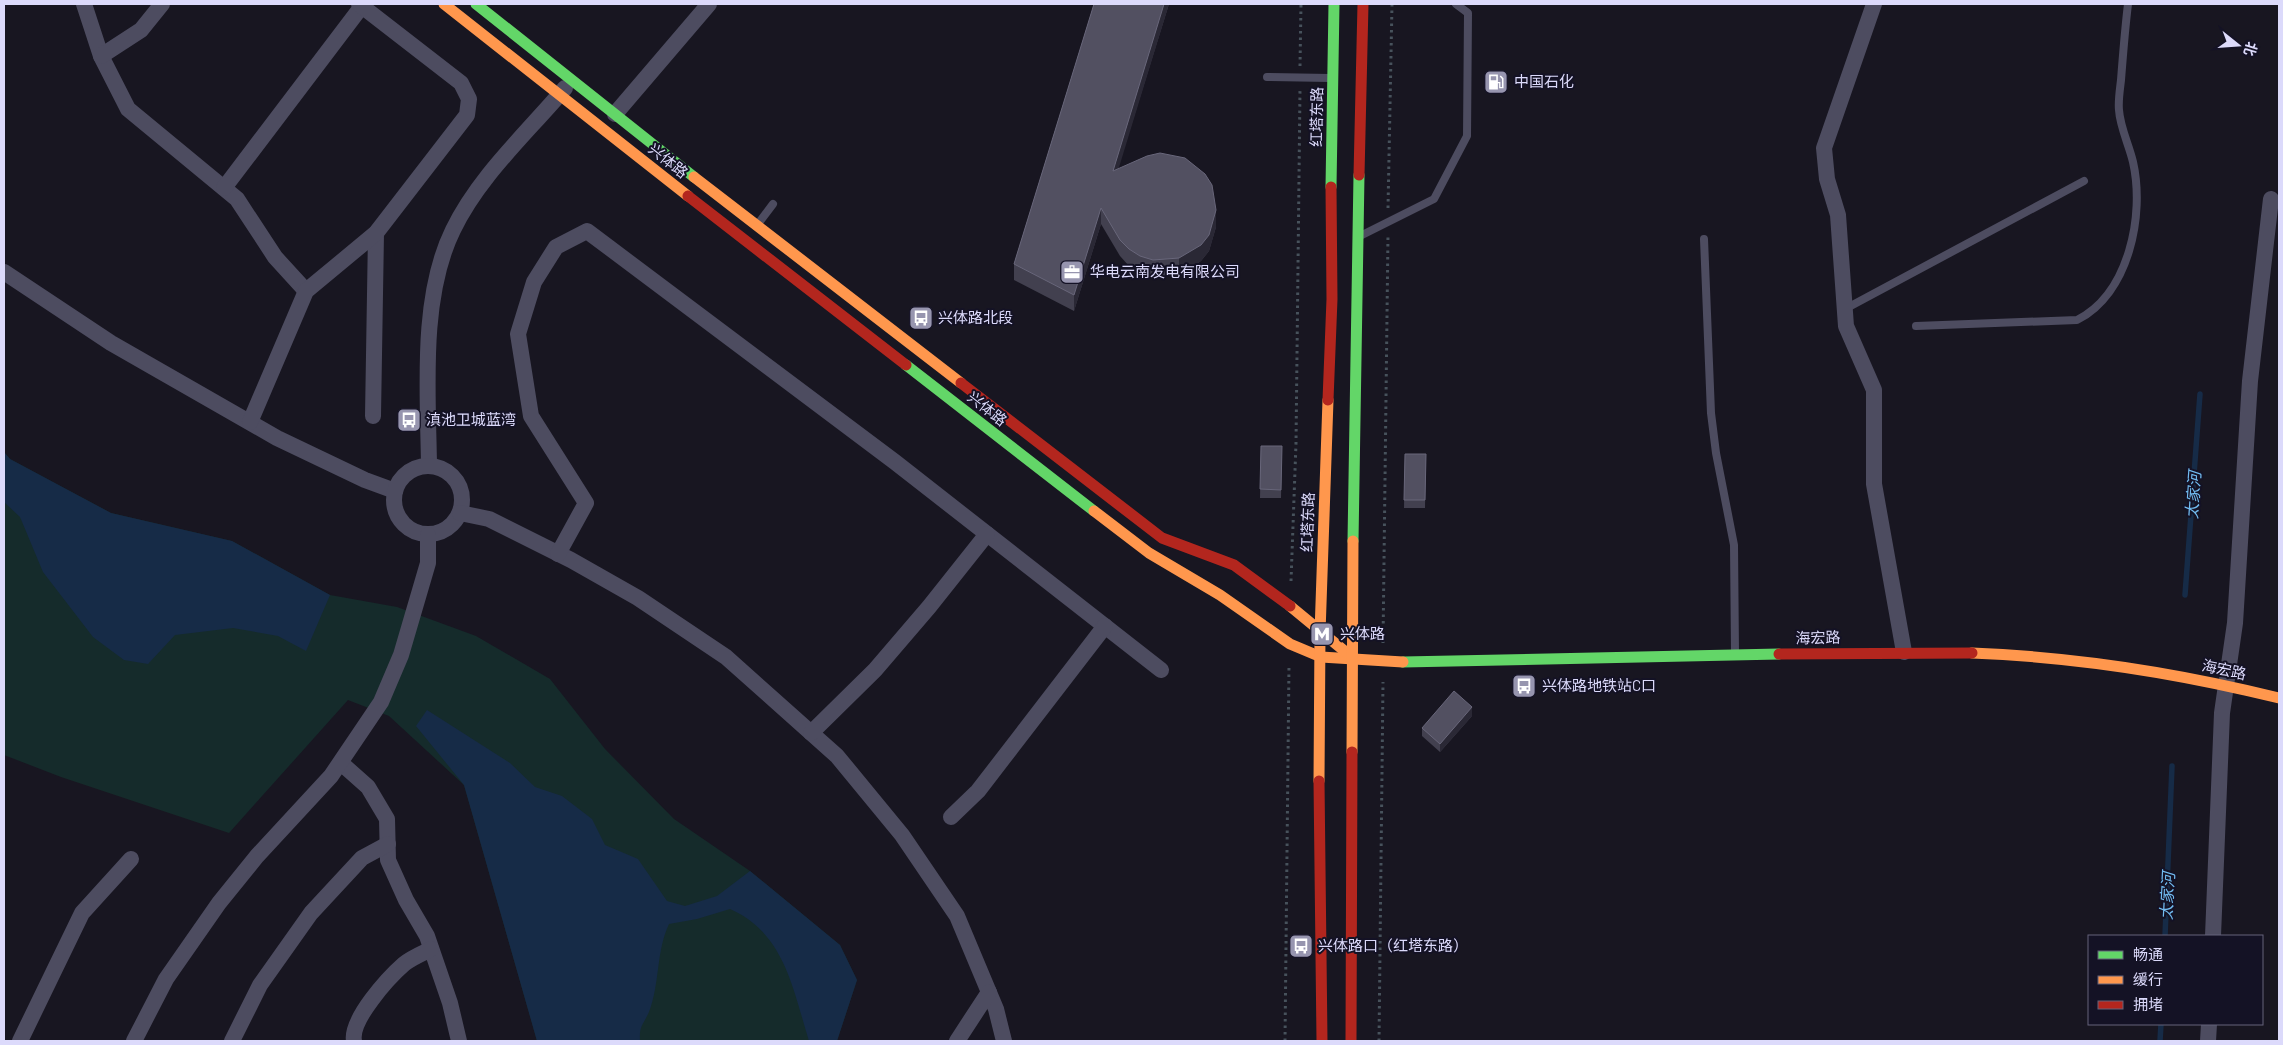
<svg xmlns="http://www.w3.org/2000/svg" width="2283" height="1045" font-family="Barlow,'Noto Sans SC',sans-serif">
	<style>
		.green { fill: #152b2b }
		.water { fill: #162b47 }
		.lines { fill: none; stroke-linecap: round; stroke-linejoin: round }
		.stream { stroke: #162b47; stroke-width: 5.5 }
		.path { stroke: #47525c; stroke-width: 3; stroke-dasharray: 2.5 4; stroke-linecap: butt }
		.lane { stroke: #4d4c60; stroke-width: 8 }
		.street { stroke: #4d4c60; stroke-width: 16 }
		.fast { stroke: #63d668; stroke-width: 11 }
		.slow { stroke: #ff974d; stroke-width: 11 }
		.jam { stroke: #b3261e; stroke-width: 11 }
		.wall { fill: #42404f }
		.shaded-wall { fill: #2a2835 }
		.building { fill: #525061; stroke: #68667a }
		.labels { text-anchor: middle; stroke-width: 4; stroke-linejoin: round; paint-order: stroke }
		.poi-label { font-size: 15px; fill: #dcdafb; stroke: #141225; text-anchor: start }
		.street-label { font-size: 15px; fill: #dcdafb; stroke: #141225 }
		.water-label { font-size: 16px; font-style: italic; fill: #72bcf1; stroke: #141225 }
	</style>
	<rect width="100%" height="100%" fill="#181621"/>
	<!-- green -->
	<polygon class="green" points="4,452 10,459 111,513 232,541 330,595 397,607 476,636 550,679 605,749 674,819 750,871 840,945 857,980 837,1041 537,1041 464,785 389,716 348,700 229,833 61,777 4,755"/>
	<!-- water -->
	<g class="water">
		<polygon points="4,452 10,459 111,513 232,541 330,595 306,651 278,636 233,628 175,635 148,664 124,660 93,637 43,572 20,517 4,502"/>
		<path d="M 427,710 L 510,763 L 535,787 L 562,796 L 592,819 L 605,845 L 638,859 L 667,901 L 685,906 L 717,896 L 750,871 L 840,945 L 857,980 L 837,1041 L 809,1041 C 793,990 785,933 730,909 L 697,919 L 669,924 C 656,951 660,984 649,1012 C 643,1025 639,1026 640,1041 L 537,1041 L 464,785 L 416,726 Z"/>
	</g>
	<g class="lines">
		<!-- stream -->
		<g class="stream">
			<polyline points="2185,595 2200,394"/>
			<polyline points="2165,936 2172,766"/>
			<polyline points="2160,1041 2161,1024"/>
		</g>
		<!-- path -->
		<g class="path">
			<polyline points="1300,66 1301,4"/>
			<polyline points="1388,208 1392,4"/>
			<polyline points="1291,581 1296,443 1300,89"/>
			<polyline points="1383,643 1388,234"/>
			<polyline points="1285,1041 1289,664"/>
			<polyline points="1379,1041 1383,682"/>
		</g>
		<!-- lane -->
		<g class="lane">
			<polyline points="1267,77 1330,78"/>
			<polyline points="758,224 773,204"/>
			<polyline points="1362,235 1434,199 1467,136 1468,13 1456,4"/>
			<polyline points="1704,239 1711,413 1716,453 1734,545 1735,653"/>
			<polyline points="1845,309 2084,181"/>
			<path d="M 1916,326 L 2077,320 C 2129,294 2145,215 2133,162 C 2129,145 2120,127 2119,110 C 2118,101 2120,89 2121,80 C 2123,54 2125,29 2128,4"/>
		</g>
		<!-- street -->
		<g class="street">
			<polyline points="84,4 101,56 128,109 237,199 275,257 306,291"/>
			<polyline points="1874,4 1824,148 1827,179 1838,215 1846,326 1874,390 1874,484 1904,652"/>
			<polyline points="101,56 141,30 162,4"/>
			<polyline points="615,114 709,4"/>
			<polyline points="224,188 362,6"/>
			<polyline points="4,272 111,343 277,438 365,480 395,491"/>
			<polyline points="373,416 376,233"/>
			<polyline points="250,422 306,291 376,233 467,115 469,99 461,83 359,4"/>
			<path d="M 429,465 C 428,391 420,297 453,230 C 479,176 527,133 565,88"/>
			<circle cx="428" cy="500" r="34"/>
			<polyline points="460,513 489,519 571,560 638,598 726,657 837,756 902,835 957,916 996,1009 1004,1041"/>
			<polyline points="558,554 586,503 531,416 518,334 534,282 556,247 587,231 895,462 1161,670"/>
			<polyline points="811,733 875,670 929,607 987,534"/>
			<polyline points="341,763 368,787 387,819 388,860 406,900 427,936 450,1003 459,1041"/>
			<polyline points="951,817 978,791 1105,626"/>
			<polyline points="2213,936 2222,713 2235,623 2250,381 2271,199"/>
			<polyline points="20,1041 82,913 131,859"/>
			<polyline points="134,1041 166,979 219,903 257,856 331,776 381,702 401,655 428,563 428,535"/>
			<polyline points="232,1041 260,985 311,913 362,858 388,844"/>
			<path d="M 354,1041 C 350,1020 388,978 404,964 C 411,958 423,953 431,949"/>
			<polyline points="957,1041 989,992"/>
			<polyline points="2208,1041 2209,1024"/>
		</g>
		<!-- fast -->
		<g class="fast">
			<polyline points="476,4 694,177"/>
			<polyline points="1331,187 1334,4"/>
			<polyline points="906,365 1094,511"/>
			<polyline points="1353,541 1359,175"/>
			<polyline points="1403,662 1779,654"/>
		</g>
		<!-- slow -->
		<g class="slow">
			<polyline points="444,4 688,196"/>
			<polyline points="694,177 961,383"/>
			<polyline points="1094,511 1149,553 1220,595 1290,644 1321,657 1403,662"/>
			<polyline points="1290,606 1353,658"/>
			<path d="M 1972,653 C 2076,657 2178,673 2279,698"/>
			<polyline points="1352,752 1353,541"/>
			<polyline points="1319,781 1320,633 1328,400"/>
		</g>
		<!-- jam -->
		<g class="jam">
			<polyline points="1359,175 1363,4"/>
			<polyline points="688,196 906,365"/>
			<polyline points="961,383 1162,538 1234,565 1290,606"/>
			<polyline points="1328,400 1332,299 1331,187"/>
			<polyline points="1779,654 1972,653"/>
			<polyline points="1319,781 1322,1041"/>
			<polyline points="1351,1041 1352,752"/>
		</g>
	</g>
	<!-- wall -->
	<g class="wall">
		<polygon points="1094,4 1169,4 1118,168 1216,227 1209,251 1201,261 1179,275 1153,276 1140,272 1129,266 1120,256 1101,224 1074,311 1014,280 1014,264"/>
		<polygon points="1261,446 1282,446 1281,498 1260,498"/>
		<polygon points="1405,454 1426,454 1425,508 1404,508"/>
		<polygon points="1472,716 1440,752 1422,736 1422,728"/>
	</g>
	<!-- shaded-wall -->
	<g class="shaded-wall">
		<polygon points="1164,4 1169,4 1113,187 1113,171"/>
		<polygon points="1101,208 1101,224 1074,311 1074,295"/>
		<polygon points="1216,210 1216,227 1209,251 1201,261 1179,275 1179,258"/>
		<polygon points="1472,707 1472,716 1440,752 1440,744"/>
	</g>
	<!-- building -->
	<g class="building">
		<polygon points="1094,4 1164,4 1113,171 1147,156 1160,153 1185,158 1205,174 1212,185 1216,210 1209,235 1201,245 1179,258 1153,260 1140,256 1129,249 1120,240 1101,208 1074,295 1014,264"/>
		<polygon points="1261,446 1282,446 1281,490 1260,489"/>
		<polygon points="1405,454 1426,454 1425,500 1404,500"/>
		<polygon points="1454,691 1472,707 1440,744 1422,728"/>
	</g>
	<!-- icons -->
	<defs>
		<g id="fuel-square" transform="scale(1.25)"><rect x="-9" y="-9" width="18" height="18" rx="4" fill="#9795af" stroke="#141225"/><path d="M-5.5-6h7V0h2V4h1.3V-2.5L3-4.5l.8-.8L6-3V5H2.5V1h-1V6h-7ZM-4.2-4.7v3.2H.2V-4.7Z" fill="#fff"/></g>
		<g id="office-square" transform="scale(1.25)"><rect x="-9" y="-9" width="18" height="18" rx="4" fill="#9795af" stroke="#141225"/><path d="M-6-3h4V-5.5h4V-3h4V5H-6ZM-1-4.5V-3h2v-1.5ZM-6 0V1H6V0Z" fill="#fff"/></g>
		<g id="bus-square" transform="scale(1.25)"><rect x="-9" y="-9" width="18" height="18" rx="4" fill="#9795af" stroke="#141225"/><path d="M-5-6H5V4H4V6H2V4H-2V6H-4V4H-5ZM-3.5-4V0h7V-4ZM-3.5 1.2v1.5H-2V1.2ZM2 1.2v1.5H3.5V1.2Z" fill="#fff"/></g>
		<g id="metro-square" transform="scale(1.25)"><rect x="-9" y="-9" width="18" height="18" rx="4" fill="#9795af" stroke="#141225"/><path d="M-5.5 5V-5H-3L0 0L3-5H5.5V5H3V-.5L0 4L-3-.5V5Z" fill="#fff"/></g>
	</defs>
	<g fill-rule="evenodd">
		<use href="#fuel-square" x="1496" y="82"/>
		<use href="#office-square" x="1072" y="272"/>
		<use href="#bus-square" x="921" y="318"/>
		<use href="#bus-square" x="409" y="420"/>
		<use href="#metro-square" x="1322" y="634"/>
		<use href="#bus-square" x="1524" y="686"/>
		<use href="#bus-square" x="1301" y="946"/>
	</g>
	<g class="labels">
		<!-- poi labels -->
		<g class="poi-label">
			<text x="1514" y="87">中国石化</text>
			<text x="1090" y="277">华电云南发电有限公司</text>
			<text x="938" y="323">兴体路北段</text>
			<text x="426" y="425">滇池卫城蓝湾</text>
			<text x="1340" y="639">兴体路</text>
			<text x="1542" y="691">兴体路地铁站C口</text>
			<text x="1318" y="951">兴体路口（红塔东路）</text>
		</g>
		<!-- street labels -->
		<g class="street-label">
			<text transform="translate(1317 117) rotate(-89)" y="5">红塔东路</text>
			<text transform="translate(668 161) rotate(39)" y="5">兴体路</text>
			<text transform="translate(987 409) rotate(38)" y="5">兴体路</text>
			<text transform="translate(1308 522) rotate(-88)" y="5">红塔东路</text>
			<text transform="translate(1818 638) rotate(-1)" y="5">海宏路</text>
			<text transform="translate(2224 670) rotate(12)" y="5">海宏路</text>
		</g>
		<!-- water labels -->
		<g class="water-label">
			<text transform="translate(2193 495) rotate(-86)" y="6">太家河</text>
			<text transform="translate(2167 896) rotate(-87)" y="6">太家河</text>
		</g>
	</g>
	<!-- border -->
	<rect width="2283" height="1045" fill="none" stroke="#dcdafb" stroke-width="10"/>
	<!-- legend -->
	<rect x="2088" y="935" width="175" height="90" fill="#141225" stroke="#64627b"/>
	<rect x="2098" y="951" width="25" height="8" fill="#63d668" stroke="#64627b"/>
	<text x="2133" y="960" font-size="15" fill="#dcdafb">畅通</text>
	<rect x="2098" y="976" width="25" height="8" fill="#ff974d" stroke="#64627b"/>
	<text x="2133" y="985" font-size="15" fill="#dcdafb">缓行</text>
	<rect x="2098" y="1001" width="25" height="8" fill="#b3261e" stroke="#64627b"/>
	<text x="2133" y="1010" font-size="15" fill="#dcdafb">拥堵</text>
	<!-- north arrow -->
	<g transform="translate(2238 45) rotate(107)" stroke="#141225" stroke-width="4" paint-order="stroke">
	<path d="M0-4L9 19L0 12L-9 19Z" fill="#dcdafb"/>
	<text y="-8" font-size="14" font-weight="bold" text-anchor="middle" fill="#dcdafb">北</text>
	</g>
</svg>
